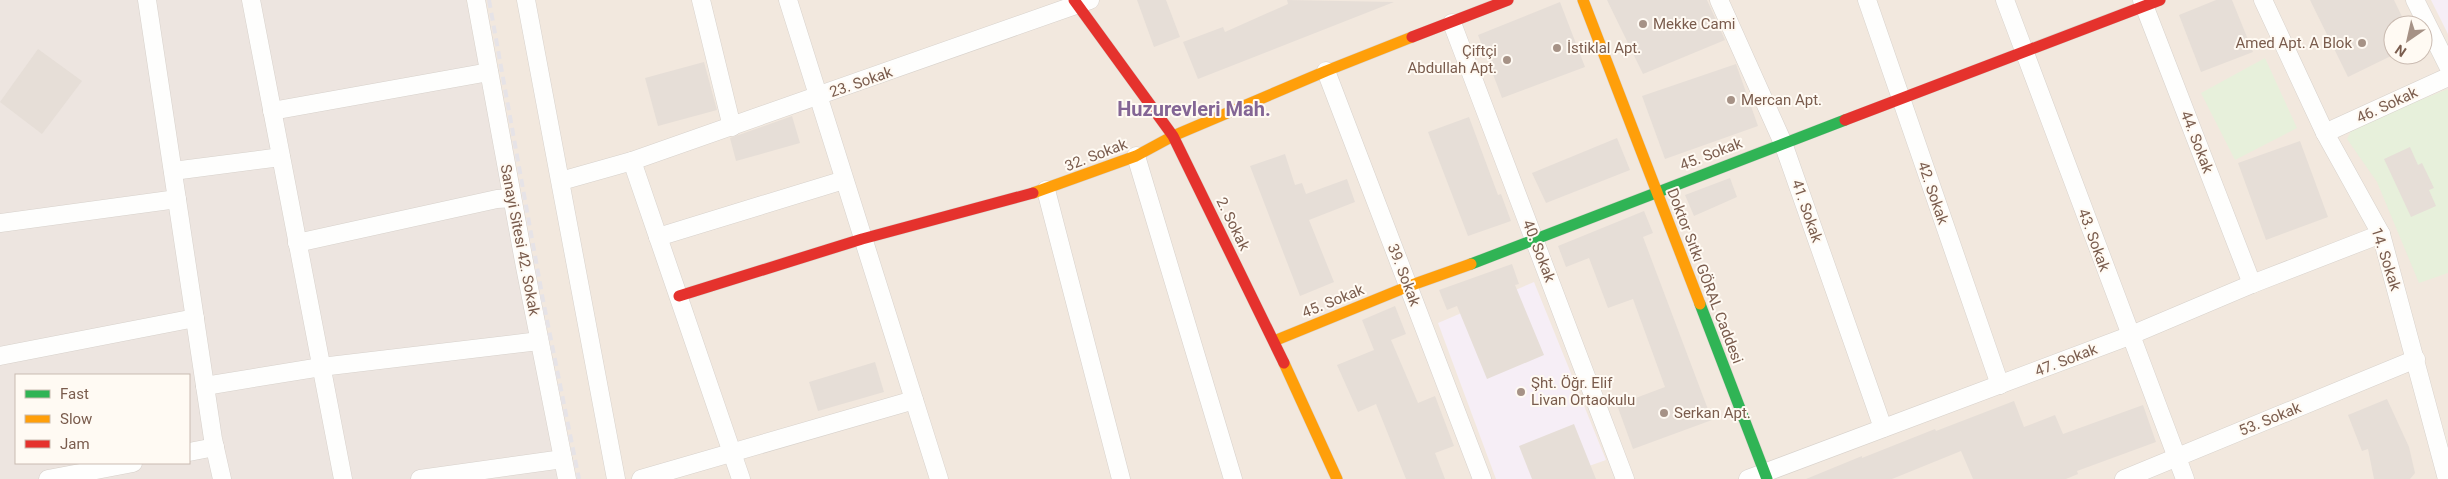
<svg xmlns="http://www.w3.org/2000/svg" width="2448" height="479" font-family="Roboto,sans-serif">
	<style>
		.residential { fill: #f2e8de; fill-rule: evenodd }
		.industrial { fill: #ede5e0; fill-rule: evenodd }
		.education { fill: #f6eef6 }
		.green { fill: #e7f0db }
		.building { fill: #e6ded7 }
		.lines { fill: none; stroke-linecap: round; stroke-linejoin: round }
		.street-casing { stroke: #d7d1cb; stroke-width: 19 }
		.fast-casing { stroke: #d9d2cb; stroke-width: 12 }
		.slow-casing { stroke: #d9d2cb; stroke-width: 12 }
		.jam-casing { stroke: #d9d2cb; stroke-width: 12 }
		.street { stroke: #fefefd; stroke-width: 18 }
		.fast { stroke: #30b455; stroke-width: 11 }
		.slow { stroke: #ff9f0a; stroke-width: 11 }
		.jam { stroke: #e5322d; stroke-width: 11 }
		.rail { stroke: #e6e3e7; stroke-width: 4; stroke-dasharray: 8 5; stroke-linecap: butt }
		.poi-dot { fill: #a69286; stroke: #fffaf3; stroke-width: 2 }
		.labels { text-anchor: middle; stroke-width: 4; stroke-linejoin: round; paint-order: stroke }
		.poi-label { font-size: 15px; fill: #7a5c4d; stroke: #fffaf3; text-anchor: start }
		.street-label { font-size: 15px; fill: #7a5c4d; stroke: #fffaf3 }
		.district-label { font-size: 20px; font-weight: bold; fill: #846695; stroke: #fffaf3 }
	</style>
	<rect width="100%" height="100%" fill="#f9f5f0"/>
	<!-- residential -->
	<path class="residential" d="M 0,0 L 2448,0 L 2448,479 L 0,479 ZM 2393,25 L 2423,25 L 2423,55 L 2393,55 ZM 16,375 L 189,375 L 189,463 L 16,463 Z"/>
	<!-- industrial -->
	<path class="industrial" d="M 0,0 L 466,0 L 560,479 L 0,479 ZM 16,375 L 189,375 L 189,463 L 16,463 Z"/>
	<!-- education -->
	<g class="education">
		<polygon points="2431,0 2448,0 2448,34"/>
		<polygon points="1534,282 1606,460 1552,479 1496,479 1438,323"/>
	</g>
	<!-- green -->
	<g class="green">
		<polygon points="2265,58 2297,128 2235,160 2201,93"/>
		<polygon points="2448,89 2448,273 2419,283 2377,182 2347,139 2353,127"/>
	</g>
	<!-- building -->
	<g class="building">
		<polygon points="1137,0 1166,0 1180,37 1154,47"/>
		<polygon points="1287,0 1394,2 1198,79 1183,42 1223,27 1225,32 1288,4"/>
		<polygon points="1607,0 1707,0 1725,40 1643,74"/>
		<polygon points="2216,0 2232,0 2253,52 2201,72 2179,15"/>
		<polygon points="2310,0 2394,0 2406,25 2393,25 2393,55 2348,77"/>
		<polygon points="1560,2 1585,67 1502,98 1478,35"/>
		<polygon points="38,49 82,81 42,134 0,102"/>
		<polygon points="704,62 717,110 658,126 645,78"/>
		<polygon points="1736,64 1758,126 1665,159 1642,96"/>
		<polygon points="792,116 800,143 736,161 730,138"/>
		<polygon points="1469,117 1498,195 1501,194 1511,221 1468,236 1428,132"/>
		<polygon points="1617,138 1630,170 1546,203 1532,173"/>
		<polygon points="2300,141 2328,217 2266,240 2238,163"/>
		<polygon points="2410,147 2418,165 2422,163 2434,188 2429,190 2436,206 2411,217 2384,159"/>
		<polygon points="1285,154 1295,185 1302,183 1306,194 1347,179 1355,202 1309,220 1334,282 1300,296 1250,166"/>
		<polygon points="1730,178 1737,197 1694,216 1685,195"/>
		<polygon points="1644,211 1653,233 1643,237 1712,420 1633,449 1617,405 1665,387 1633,299 1608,308 1589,258 1566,267 1558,246"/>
		<polygon points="1512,264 1519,284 1515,285 1544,355 1487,379 1457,306 1447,310 1439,290"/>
		<polygon points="1395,306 1406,334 1391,340 1418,403 1435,396 1454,446 1435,453 1445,479 1406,479 1376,404 1358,412 1337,365 1374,350 1362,320"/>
		<polygon points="875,362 884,392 818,411 809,382"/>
		<polygon points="2387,399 2409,447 2415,473 2410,479 2374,479 2368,449 2362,451 2348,415"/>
		<polygon points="2014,401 2024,427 2055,415 2063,434 2143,405 2156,442 2077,471 2078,474 2066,479 1973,479 1961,451 1892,479 1806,479 1862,456 1862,458 1935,429 1936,431"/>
		<polygon points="1574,424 1596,479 1532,479 1519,446"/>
	</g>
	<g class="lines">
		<!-- street casing -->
		<g class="street-casing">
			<g id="street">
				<polyline points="147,0 213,439 222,479"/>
				<polyline points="251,0 343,479"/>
				<polyline points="476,0 525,267 567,479"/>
				<polyline points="526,0 616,479"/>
				<polyline points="701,0 732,127"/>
				<polyline points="788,0 939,479"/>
				<polyline points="1719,0 1783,143 1883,428"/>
				<polyline points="1867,0 2000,385"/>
				<polyline points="2005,0 2185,479"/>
				<polyline points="2142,0 2252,284"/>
				<polyline points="2263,0 2325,133 2381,234 2447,479"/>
				<polyline points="2415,0 2448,66"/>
				<polyline points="1452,23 1625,479"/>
				<polyline points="1326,71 1482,479"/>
				<polyline points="272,111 489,72"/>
				<polyline points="2325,133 2448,77"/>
				<polyline points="1136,156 1233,479"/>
				<polyline points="632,161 741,479"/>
				<polyline points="173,171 281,157"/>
				<polyline points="561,181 632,161 1090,0"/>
				<polyline points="1046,190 1121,479"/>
				<polyline points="0,223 177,199"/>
				<polyline points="658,237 844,180"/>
				<polyline points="297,243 497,199 512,198"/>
				<polyline points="0,356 195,318"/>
				<polyline points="205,386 321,367 539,341"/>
				<polyline points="189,452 215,447"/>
				<polyline points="48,479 133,463"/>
				<polyline points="420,479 563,459"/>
				<polyline points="641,479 914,400"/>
				<polyline points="1748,479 2129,336 2252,284 2381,234"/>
				<polyline points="2124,479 2416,359"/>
			</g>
		</g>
		<!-- fast casing -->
		<g class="fast-casing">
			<g id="fast">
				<polyline points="1471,264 1845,120"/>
				<polyline points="1700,304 1767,479"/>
			</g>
		</g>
		<!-- slow casing -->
		<g class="slow-casing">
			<g id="slow">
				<polyline points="1583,0 1700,304"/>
				<polyline points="1033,193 1136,156 1173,136 1326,71 1412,37"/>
				<polyline points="1274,341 1409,286 1471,264"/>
				<polyline points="1284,363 1337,479"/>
			</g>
		</g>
		<!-- jam casing -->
		<g class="jam-casing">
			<g id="jam">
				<polyline points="1074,0 1173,136 1284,363"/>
				<polyline points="1412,37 1508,0"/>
				<polyline points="1845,120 2160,0"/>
				<polyline points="679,296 862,239 1033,193"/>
			</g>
		</g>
		<!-- street -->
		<use href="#street" class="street"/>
		<!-- fast -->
		<use href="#fast" class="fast"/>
		<!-- slow -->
		<use href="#slow" class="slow"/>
		<!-- jam -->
		<use href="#jam" class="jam"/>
		<!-- rail -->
		<polyline class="rail" points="489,0 543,300 579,479"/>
	</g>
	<!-- markers -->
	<g class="poi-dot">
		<circle cx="1643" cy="24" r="5"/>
		<circle cx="2362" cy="43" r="5"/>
		<circle cx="1557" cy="48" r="5"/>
		<circle cx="1507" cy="60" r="5"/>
		<circle cx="1731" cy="100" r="5"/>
		<circle cx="1521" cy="392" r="5"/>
		<circle cx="1664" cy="413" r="5"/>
	</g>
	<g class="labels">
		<!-- poi labels -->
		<g class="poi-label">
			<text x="1653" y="29">Mekke Cami</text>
			<text x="2352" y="48" text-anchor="end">Amed Apt. A Blok</text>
			<text x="1567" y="53">İstiklal Apt.</text>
			<text x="1497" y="56" text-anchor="end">Çiftçi<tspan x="1497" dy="17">Abdullah Apt.</tspan></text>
			<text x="1741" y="105">Mercan Apt.</text>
			<text x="1531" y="388">Şht. Öğr. Elif<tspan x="1531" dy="17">Livan Ortaokulu</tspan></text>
			<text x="1674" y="418">Serkan Apt.</text>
		</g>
		<!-- street labels -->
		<g class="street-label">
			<text transform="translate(861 82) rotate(-19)" y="5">23. Sokak</text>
			<text transform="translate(2387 105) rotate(-25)" y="5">46. Sokak</text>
			<text transform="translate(2197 142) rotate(69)" y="5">44. Sokak</text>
			<text transform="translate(1711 154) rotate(-21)" y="5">45. Sokak</text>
			<text transform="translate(1096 155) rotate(-21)" y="5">32. Sokak</text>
			<text transform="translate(1933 193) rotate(71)" y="5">42. Sokak</text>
			<text transform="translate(1807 211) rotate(71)" y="5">41. Sokak</text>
			<text transform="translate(1233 224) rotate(64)" y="5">2. Sokak</text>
			<text transform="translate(520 240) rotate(79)" y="5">Sanayi Sitesi 42. Sokak</text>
			<text transform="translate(2094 240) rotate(70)" y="5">43. Sokak</text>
			<text transform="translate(1539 251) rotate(69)" y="5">40. Sokak</text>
			<text transform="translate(2386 259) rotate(72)" y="5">14. Sokak</text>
			<text transform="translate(1404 275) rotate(69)" y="5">39. Sokak</text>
			<text transform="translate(1705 276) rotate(69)" y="5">Doktor Sıtkı GÖRAL Caddesi</text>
			<text transform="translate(1333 301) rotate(-22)" y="5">45. Sokak</text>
			<text transform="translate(2066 360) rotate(-21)" y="5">47. Sokak</text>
			<text transform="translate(2270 419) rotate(-22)" y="5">53. Sokak</text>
		</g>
		<!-- district labels -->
		<g class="district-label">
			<text x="1194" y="116">Huzurevleri Mah.</text>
		</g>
	</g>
	<!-- legend -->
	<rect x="15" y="374" width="175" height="90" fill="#fffaf3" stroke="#cabbb1"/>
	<rect x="25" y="390" width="25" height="8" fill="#30b455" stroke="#cabbb1"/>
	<text x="60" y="399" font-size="15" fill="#7a5c4d">Fast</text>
	<rect x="25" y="415" width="25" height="8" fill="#ff9f0a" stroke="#cabbb1"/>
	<text x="60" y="424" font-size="15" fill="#7a5c4d">Slow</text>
	<rect x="25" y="440" width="25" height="8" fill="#e5322d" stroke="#cabbb1"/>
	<text x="60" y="449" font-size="15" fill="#7a5c4d">Jam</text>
	<!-- north arrow -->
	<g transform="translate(2408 40) rotate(214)"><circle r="24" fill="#fffaf3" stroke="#cabbb1"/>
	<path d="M0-4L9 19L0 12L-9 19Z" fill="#a69286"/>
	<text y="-8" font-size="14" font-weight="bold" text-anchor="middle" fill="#7a5c4d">N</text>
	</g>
</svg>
